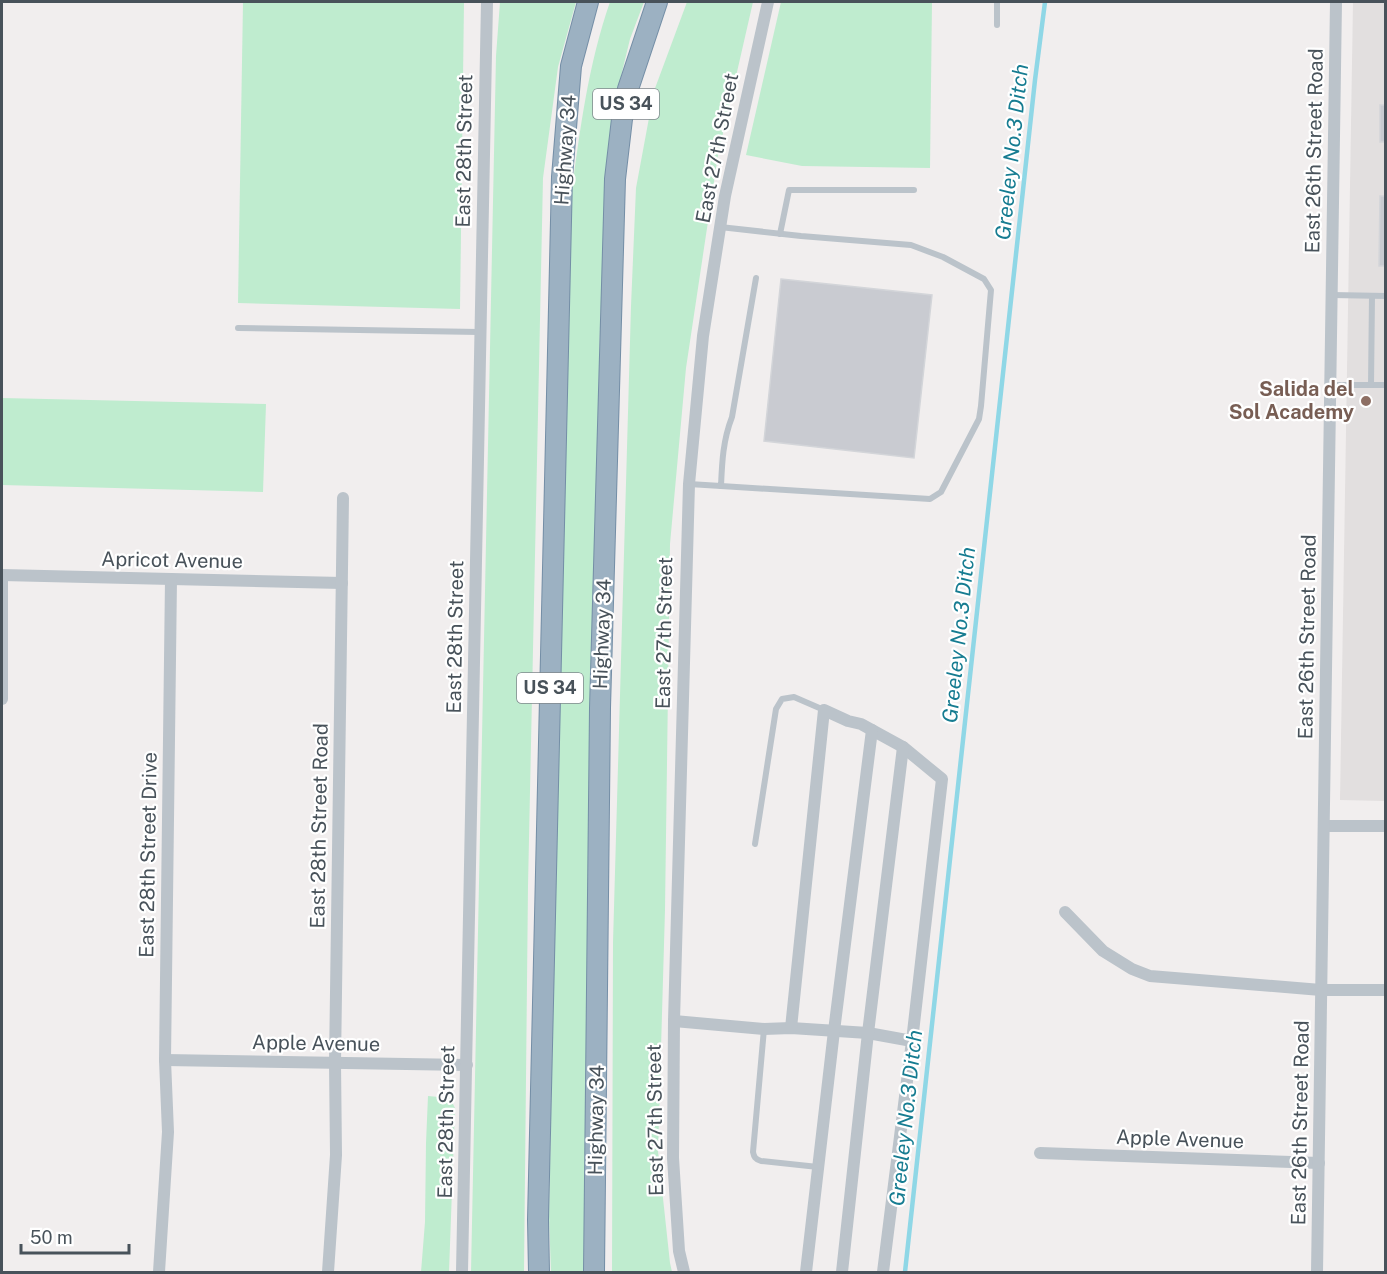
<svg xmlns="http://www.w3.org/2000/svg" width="1387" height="1274" font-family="'Public Sans',sans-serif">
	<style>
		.education { fill: #e2dfdf }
		.green { fill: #bfeccf }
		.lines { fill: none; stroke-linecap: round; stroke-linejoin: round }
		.stream { stroke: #8fd7e6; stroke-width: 4.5 }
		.building { fill: #c9cbd1; stroke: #d3d5d9; stroke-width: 1.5 }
		.trunk-casing { stroke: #748ea6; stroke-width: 22 }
		.service { stroke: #bbc3ca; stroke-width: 6 }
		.minor { stroke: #bbc3ca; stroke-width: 12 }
		.trunk { stroke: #9cb1c2; stroke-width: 20 }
		.education-dot { fill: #8d6e63; stroke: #fff; stroke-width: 2 }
		.labels { text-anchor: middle; stroke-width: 4.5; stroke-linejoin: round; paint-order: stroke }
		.shield { fill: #fff; stroke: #7f868c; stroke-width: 1.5 }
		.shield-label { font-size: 18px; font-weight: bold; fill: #48525a }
		.street-label { font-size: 20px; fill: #48525a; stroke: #fff }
		.education-label { font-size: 20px; font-weight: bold; fill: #785e54; stroke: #fff; text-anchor: end }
		.water-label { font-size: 21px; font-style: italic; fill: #167c91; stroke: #fff }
	</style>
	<rect width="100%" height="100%" fill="#f1eeee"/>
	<!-- education -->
	<polygon class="education" points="1353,2 1385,2 1385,801 1340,800"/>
	<!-- green -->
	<g class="green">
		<polygon points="243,2 464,2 460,309 238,303"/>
		<polygon points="500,2 576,2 558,67 543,178 528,886 524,1272 471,1272 496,56"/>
		<path d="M 610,2 L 644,2 L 630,39 L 615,101 L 606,196 L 600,328 L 590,780 L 584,1272 L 551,1272 L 549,1217 L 559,706 L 571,197 C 580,130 588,65 610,2 Z"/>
		<polygon points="687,2 753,2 718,155 686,368 670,544 665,910 658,1152 670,1263 672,1272 612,1272 613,943 631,306 636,188 654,91"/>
		<polygon points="781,2 932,2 930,168 802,166 746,155"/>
		<polygon points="2,398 266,404 263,492 2,485"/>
		<polygon points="428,1096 450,1098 455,1108 449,1272 421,1272 425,1222 426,1143"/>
	</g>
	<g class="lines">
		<!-- stream -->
		<polyline class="stream" points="905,1272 1035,80 1045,2"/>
	</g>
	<!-- building -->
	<g class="building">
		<rect x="1380" y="105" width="6" height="37"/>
		<polygon points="1380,196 1386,196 1386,266 1379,266"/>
		<polygon points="781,279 932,295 914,458 764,441"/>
	</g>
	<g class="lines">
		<!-- trunk casing -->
		<g class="trunk-casing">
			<g id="trunk">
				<polyline points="539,1272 538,1220 562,177 571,66 588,2"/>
				<polyline points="594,1272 600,708 615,179 622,119 628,89 657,2"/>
			</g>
		</g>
		<!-- service -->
		<g class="service">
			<polyline points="997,25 997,2"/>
			<polyline points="720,227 801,236 911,245 943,257 984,279 991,290 981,406 979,419 941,492 930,499 721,486"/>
			<polyline points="780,234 789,190 914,190"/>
			<polyline points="1332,295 1386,296"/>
			<polyline points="238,328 479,332"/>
			<polyline points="1331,385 1386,385"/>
			<polyline points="1371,385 1372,296"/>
			<path d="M 689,484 L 721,486 C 722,462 723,440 732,417 L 756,278"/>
			<polyline points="755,844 776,709 782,699 794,697 824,710"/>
			<path d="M 764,1029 L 753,1152 C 754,1157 755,1159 761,1161 L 818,1167"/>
		</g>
		<!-- minor -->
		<g class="minor">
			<polyline points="2,575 342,583"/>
			<polyline points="2,699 2,575"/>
			<polyline points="1324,826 1386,826"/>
			<polyline points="1065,912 1103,951 1132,969 1150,976 1321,990 1386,990"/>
			<polyline points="674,1021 764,1029 791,1028 868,1033 912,1041"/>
			<polyline points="791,1028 824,710 848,721 861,724 903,747 942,779 912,1041 883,1272"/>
			<polyline points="165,1060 467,1065"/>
			<polyline points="1040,1153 1319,1163"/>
			<polyline points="159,1272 168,1132 165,1060 171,579"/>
			<polyline points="328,1272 336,1155 335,1063 343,498"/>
			<path d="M 462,1272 C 472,849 477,425 487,2"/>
			<polyline points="684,1272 679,1251 673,1158 674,1021 689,484 703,336 725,196 768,2"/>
			<polyline points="806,1272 834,1031 872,730"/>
			<polyline points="842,1272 868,1033 903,747"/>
			<polyline points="1317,1272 1336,2"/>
		</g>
		<!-- trunk -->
		<use href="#trunk" class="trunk"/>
	</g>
	<!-- markers -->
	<circle class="education-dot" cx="1366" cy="401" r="6"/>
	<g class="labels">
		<!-- shield labels -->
		<g class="shield">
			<rect x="593" y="89" width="66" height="30" rx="4.5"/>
			<rect x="517" y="673" width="66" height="30" rx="4.5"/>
		</g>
		<g class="shield-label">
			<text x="626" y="110">US 34</text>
			<text x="550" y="694">US 34</text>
		</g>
		<!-- street labels -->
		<g class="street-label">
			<text transform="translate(717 148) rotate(-79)" y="7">East 27th Street</text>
			<text transform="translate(565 150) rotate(-86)" y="7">Highway 34</text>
			<text transform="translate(464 151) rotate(-89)" y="7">East 28th Street</text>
			<text transform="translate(1314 151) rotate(-89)" y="7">East 26th Street Road</text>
			<text transform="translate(172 560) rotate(1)" y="7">Apricot Avenue</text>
			<text transform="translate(664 633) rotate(-89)" y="7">East 27th Street</text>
			<text transform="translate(602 634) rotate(-88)" y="7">Highway 34</text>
			<text transform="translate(455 637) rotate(-89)" y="7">East 28th Street</text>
			<text transform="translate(1307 637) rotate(-89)" y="7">East 26th Street Road</text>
			<text transform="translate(319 826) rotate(-89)" y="7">East 28th Street Road</text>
			<text transform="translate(148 855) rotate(-89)" y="7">East 28th Street Drive</text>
			<text transform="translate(316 1043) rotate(1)" y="7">Apple Avenue</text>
			<text transform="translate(596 1120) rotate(-89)" y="7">Highway 34</text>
			<text transform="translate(655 1120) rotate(-91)" y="7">East 27th Street</text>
			<text transform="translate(446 1122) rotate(-89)" y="7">East 28th Street</text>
			<text transform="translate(1300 1123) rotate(-89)" y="7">East 26th Street Road</text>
			<text transform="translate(1180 1139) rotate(2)" y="7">Apple Avenue</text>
		</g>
		<!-- education labels -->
		<g class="education-label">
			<text x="1354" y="396">Salida del<tspan x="1354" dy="23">Sol Academy</tspan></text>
		</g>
		<!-- water labels -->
		<g class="water-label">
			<text transform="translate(1012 152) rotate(-84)" y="7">Greeley No.3 Ditch</text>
			<text transform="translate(959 635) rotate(-84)" y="7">Greeley No.3 Ditch</text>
			<text transform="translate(906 1118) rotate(-84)" y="7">Greeley No.3 Ditch</text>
		</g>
	</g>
	<!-- border -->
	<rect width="1387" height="1274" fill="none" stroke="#48525a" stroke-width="6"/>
	<!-- scale -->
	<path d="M21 1244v9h108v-9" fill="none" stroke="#48525a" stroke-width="3"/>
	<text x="30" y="1244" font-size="18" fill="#48525a" stroke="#ffffff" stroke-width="4.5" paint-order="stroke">50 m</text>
</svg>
